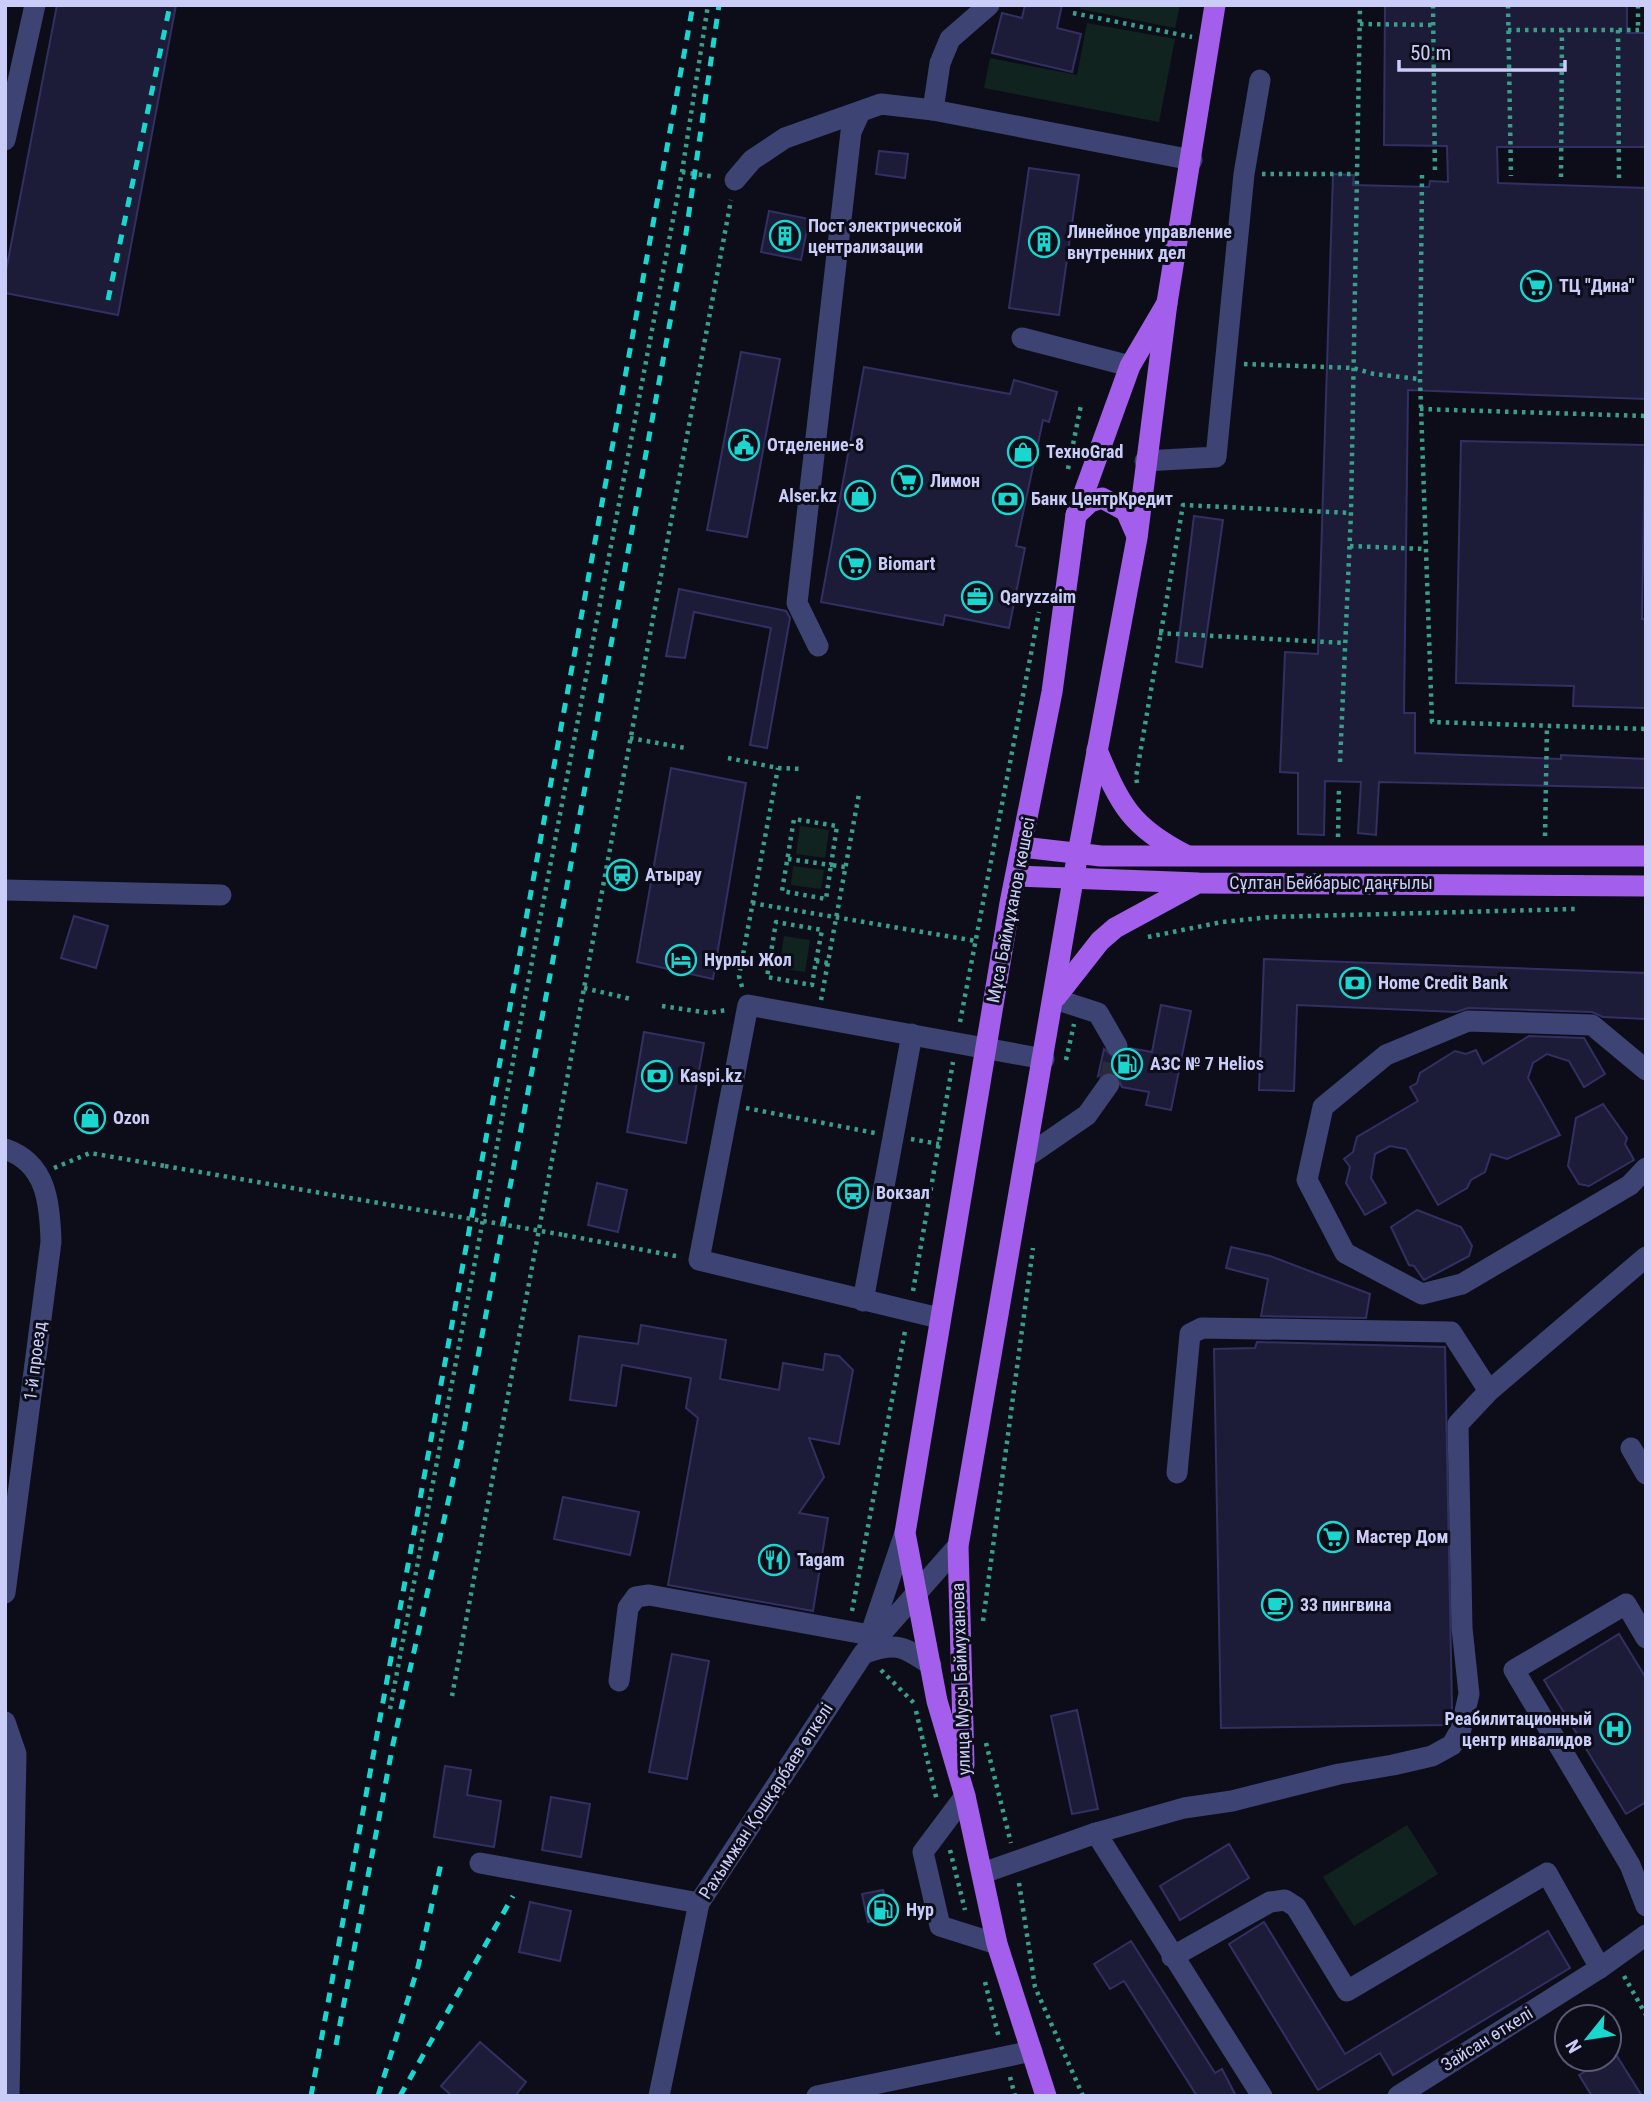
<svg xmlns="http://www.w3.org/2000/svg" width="1651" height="2101" font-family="'Roboto Condensed',sans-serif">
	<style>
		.green { fill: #10231f }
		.building { fill: #1c1b38; stroke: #323062; stroke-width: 2 }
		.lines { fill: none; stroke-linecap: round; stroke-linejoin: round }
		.minor-tunnel { stroke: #2a2a3b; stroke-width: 21; stroke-dasharray: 21 10; stroke-linecap: butt }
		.path { stroke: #3a9f8a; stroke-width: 4.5; stroke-dasharray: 3.5 5; stroke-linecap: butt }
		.minor { stroke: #3d4373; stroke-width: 21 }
		.major { stroke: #a35fec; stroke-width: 21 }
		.rail { stroke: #19d7ce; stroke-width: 5; stroke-dasharray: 10 9; stroke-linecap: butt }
		.path-bridge { stroke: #3a9f8a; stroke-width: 4.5; stroke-dasharray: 3.5 5; stroke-linecap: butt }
		.labels { text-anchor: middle; stroke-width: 6; stroke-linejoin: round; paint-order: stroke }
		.poi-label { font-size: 18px; font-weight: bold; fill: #cbcdf9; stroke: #0d0d1a; text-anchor: start }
		.street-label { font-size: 18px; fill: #cbcdf9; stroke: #0d0d1a }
	</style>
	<rect width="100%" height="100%" fill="#0d0d1a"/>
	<!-- green -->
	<g class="green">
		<polygon points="1081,5 1180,5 1175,28 1080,9"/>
		<polygon points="1087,23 1175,39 1159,122 984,88 990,58 1077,75"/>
		<polygon points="800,826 829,830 825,858 796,854"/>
		<polygon points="793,866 824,870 821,889 791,885"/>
		<polygon points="784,936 810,940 805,972 779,968"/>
		<polygon points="1407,1825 1438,1874 1354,1926 1323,1877"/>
	</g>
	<!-- building -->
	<g class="building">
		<polygon points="57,5 176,5 118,315 5,293 5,276"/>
		<polygon points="1025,5 1062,5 1057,28 1081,34 1072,72 992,53 1002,13 1022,18"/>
		<polygon points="1385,5 1627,5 1627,33 1646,33 1646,147 1497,147 1498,183 1646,188 1646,399 1408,390 1404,713 1415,713 1415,753 1561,759 1561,755 1646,759 1646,788 1379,782 1376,835 1358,833 1361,782 1325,781 1324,835 1298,834 1298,773 1280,772 1285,652 1318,654 1333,174 1354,175 1353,185 1429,187 1430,181 1448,182 1447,146 1384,145"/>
		<polygon points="879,151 908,154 905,178 876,174"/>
		<polygon points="1029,168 1079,175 1059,315 1009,308"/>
		<polygon points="769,211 809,219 801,260 761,252"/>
		<polygon points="741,352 780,359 747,537 707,530"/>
		<polygon points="864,367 1010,394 1014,380 1057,392 1049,422 1043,420 1016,546 1025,548 1009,628 945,615 943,625 821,602"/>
		<polygon points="1461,441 1645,445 1642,619 1646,619 1646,708 1573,706 1574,686 1456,683"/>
		<polygon points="1194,516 1223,520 1202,667 1176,662"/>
		<polygon points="679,589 786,611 790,618 767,748 750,745 771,628 694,612 685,658 666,656"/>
		<polygon points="671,768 746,783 713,979 637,962"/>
		<polygon points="74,916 108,926 96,968 61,958"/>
		<polygon points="1264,959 1646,973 1646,1019 1603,1017 1592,1012 1468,1008 1456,1012 1297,1005 1294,1091 1259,1090"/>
		<polygon points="1161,1005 1191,1011 1171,1110 1146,1105 1149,1092 1122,1087 1116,1073 1104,1072 1098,1076 1104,1049 1116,1059 1124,1057 1130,1048 1152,1052"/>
		<polygon points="644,1032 704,1043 686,1143 627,1132"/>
		<polygon points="1529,1036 1584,1038 1605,1074 1584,1087 1569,1061 1547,1054 1533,1063 1528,1078 1560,1135 1507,1159 1491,1154 1485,1172 1471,1180 1467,1188 1438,1205 1406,1149 1390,1146 1375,1154 1371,1178 1386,1203 1365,1215 1346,1183 1350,1167 1344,1159 1353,1152 1357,1137 1418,1101 1410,1087 1417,1083 1420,1073 1455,1051 1466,1054 1476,1050 1483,1064"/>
		<polygon points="1603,1104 1627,1138 1625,1144 1634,1160 1589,1186 1579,1184 1568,1166 1576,1118"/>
		<polygon points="597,1183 627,1190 618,1232 588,1225"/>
		<polygon points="1417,1210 1461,1227 1472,1246 1469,1256 1424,1280 1414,1266 1409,1265 1391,1227"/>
		<polygon points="1231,1247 1270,1256 1370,1294 1366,1318 1261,1316 1268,1279 1226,1268"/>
		<polygon points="641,1325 726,1340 720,1379 779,1390 783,1363 823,1370 825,1354 839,1356 853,1370 839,1444 809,1438 824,1477 799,1513 828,1518 813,1611 668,1585 698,1418 686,1408 691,1378 622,1365 616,1406 570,1400 579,1336 638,1344"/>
		<polygon points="1257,1342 1445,1347 1452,1709 1448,1725 1221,1728 1214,1349 1255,1348"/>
		<polygon points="563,1497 639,1512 630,1555 554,1539"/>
		<polygon points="1619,1634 1646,1678 1646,1802 1626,1814 1544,1680"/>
		<polygon points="672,1654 709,1661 687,1779 649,1772"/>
		<polygon points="1077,1710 1098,1809 1072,1814 1051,1716"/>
		<polygon points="445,1766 471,1770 467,1795 501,1801 494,1847 434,1837"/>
		<polygon points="551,1797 590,1804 581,1857 542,1850"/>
		<polygon points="1229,1844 1249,1878 1180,1920 1160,1886"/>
		<polygon points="883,1890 890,1917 868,1922 862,1894"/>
		<polygon points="530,1902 571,1911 560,1961 519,1952"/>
		<polygon points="1264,1922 1345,2054 1548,1931 1570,1968 1393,2075 1380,2053 1318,2090 1229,1944"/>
		<polygon points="1131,1941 1215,2073 1222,2069 1236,2096 1197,2096 1124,1981 1110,1989 1094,1964"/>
		<polygon points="480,2042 526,2082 515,2096 452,2096 441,2086"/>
		<polygon points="1615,2053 1642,2096 1592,2096 1579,2075"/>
	</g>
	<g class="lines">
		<!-- minor-tunnel -->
		<polyline class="minor-tunnel" points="1109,1084 1117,1046"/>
		<!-- path -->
		<g class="path">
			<polyline points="1433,5 1435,174"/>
			<polyline points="1508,5 1511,176"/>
			<polyline points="1638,5 1638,30"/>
			<polyline points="1073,13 1192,37"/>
			<polyline points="1360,24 1434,25"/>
			<polyline points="1508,30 1646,30"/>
			<polyline points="1618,30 1619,179"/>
			<polyline points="682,172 715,177"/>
			<polyline points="1262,174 1357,174"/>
			<polyline points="1422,175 1420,379 1432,722 1646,729"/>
			<polyline points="1561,177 1562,30"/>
			<polyline points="1244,364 1353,368 1374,374 1419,379"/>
			<polyline points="1420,409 1646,416"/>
			<polyline points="1068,469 1081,405"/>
			<polyline points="1350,546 1425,549"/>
			<polyline points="1159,633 1345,643"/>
			<polyline points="630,738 685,748"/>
			<polyline points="728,758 778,768 803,769"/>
			<polyline points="1340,762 1351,513 1360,5"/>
			<polyline points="1137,783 1136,777 1183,505 1351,513"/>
			<polyline points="1545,836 1547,726"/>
			<polyline points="1338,837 1339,788"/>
			<polyline points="788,859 831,865 837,826 794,819 782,891 826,899 831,865 845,867"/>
			<polyline points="752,903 976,941"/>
			<polyline points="1148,937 1222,922 1271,917 1575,909"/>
			<polyline points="816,961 822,930 776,922 767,977 812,985 816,961 828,963"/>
			<polyline points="742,987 739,976 778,768"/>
			<polyline points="584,988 631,999"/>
			<polyline points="821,1000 859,794"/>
			<polyline points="662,1006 709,1013 726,1010"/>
			<polyline points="960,1022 1039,612"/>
			<polyline points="1066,1060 1074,1024"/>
			<polyline points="746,1108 875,1133"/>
			<polyline points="911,1139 939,1144"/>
			<polyline points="54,1168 90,1153 165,1166"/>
			<polyline points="564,1235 681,1257"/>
			<polyline points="913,1291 953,1062"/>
			<polyline points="852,1611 905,1331"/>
			<polyline points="983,1621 1033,1248"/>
			<polyline points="881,1670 914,1703"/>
			<polyline points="452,1696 731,200"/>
			<polyline points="390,1709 682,172 708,5"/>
			<polyline points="916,1711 937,1801"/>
			<polyline points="986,1743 1011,1843"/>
			<polyline points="950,1850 965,1910"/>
			<polyline points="1019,1883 1035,1987 1083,2096"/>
			<polyline points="1624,1976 1646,2015"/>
			<polyline points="985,1982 999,2038"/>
			<polyline points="1010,2077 1015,2096"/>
		</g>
		<!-- minor -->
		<g class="minor">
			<polyline points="933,110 940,63 950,39 989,5"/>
			<polyline points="5,140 35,5"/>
			<polyline points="735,180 752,160 785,138 881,104 933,110 1192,160"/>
			<polyline points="1022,338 1130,366"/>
			<polyline points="1145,461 1216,457 1244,174 1260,80"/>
			<polyline points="818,646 797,603 851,132 860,112"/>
			<polyline points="5,890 221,895"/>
			<polyline points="1055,999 1098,1013 1117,1046"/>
			<polyline points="1646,1070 1592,1025 1468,1021 1386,1055 1323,1107 1307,1180 1345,1253 1422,1294 1462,1284 1630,1185 1646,1168"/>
			<path d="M 5,1149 C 47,1163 50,1204 51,1242 L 5,1593"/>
			<polyline points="1026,1157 1087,1115 1109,1084"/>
			<polyline points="863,1301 912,1034"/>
			<polyline points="939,1318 699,1260 748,1005 1044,1059"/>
			<polyline points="1631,1448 1646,1474"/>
			<polyline points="1177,1473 1190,1334 1202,1328 1451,1332 1489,1391"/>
			<polyline points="1646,1638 1626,1604 1514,1670 1630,1865 1646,1906"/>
			<polyline points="869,1639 905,1533"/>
			<path d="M 865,1653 C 897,1642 903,1646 931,1665"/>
			<polyline points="619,1681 628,1608 636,1597 649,1595 870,1635"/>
			<polyline points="5,1722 16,1754 9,2096"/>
			<polyline points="965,1796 923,1852 940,1926 997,1944"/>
			<polyline points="1096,1833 1262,2096"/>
			<polyline points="480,1863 699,1903"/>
			<polyline points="983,1873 1096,1833 1184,1808 1232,1801 1339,1774 1393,1765 1432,1756 1452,1745 1461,1729 1469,1694 1462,1628 1458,1424 1489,1391 1646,1257"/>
			<polyline points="1172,1957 1270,1902 1285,1900 1296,1907 1347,1991 1547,1873 1600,1968"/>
			<polyline points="659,2096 699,1903 863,1654 958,1546"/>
			<polyline points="817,2096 1032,2051"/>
			<polyline points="1398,2096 1600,1968 1646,1935"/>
		</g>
		<!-- major -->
		<g class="major">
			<polyline points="1076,515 1090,502 1102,498 1126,511 1137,536"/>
			<path d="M 1097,750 C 1120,805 1131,827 1186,855"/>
			<polyline points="1022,847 1101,856 1646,856"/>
			<polyline points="1016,876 1199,883 1646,886"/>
			<polyline points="1056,997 1100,941 1115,928 1194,885"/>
			<polyline points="964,1765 958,1546 1073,880 1137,538 1167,303 1215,5"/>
			<polyline points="1046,2096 997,1944 965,1796 937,1701 905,1533 1010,903 1052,692 1076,515 1130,366 1167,303"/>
		</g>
		<!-- rail -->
		<g class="rail">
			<polyline points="108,300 170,5"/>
			<polyline points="336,2045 393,1744 463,1436 568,880 685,240 719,5"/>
			<polyline points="311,2096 693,5"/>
			<polyline points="378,2096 418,1967 442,1859"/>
			<polyline points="400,2096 513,1896"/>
		</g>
		<!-- path-bridge -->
		<polyline class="path-bridge" points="165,1166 564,1235"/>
	</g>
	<!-- icons -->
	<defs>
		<g id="building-ring" transform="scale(1.575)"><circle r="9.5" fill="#0d0d1a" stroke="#19d7ce" stroke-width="1.5"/><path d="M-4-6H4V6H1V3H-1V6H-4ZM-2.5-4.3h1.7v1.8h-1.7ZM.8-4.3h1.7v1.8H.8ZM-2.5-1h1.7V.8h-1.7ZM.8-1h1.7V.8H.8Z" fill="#19d7ce"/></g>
		<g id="supermarket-ring" transform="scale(1.575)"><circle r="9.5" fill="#0d0d1a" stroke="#19d7ce" stroke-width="1.5"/><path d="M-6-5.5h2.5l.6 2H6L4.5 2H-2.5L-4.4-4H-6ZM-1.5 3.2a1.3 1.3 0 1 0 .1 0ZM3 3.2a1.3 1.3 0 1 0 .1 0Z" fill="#19d7ce"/></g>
		<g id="civic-ring" transform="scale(1.575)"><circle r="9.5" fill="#0d0d1a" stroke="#19d7ce" stroke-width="1.5"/><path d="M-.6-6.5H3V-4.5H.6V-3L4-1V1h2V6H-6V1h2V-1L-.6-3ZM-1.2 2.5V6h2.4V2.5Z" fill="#19d7ce"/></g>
		<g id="shop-ring" transform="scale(1.575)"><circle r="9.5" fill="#0d0d1a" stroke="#19d7ce" stroke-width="1.5"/><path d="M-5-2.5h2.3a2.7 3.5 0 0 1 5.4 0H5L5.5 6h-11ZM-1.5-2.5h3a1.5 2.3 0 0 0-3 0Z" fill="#19d7ce"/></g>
		<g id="bank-ring" transform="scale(1.575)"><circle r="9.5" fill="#0d0d1a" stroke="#19d7ce" stroke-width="1.5"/><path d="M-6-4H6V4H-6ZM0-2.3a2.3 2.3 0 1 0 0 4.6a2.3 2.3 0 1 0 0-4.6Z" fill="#19d7ce"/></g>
		<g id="office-ring" transform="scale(1.575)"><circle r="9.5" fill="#0d0d1a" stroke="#19d7ce" stroke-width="1.5"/><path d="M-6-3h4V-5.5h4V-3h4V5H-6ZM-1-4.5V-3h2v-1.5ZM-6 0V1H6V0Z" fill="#19d7ce"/></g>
		<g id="station-ring" transform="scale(1.575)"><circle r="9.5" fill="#0d0d1a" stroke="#19d7ce" stroke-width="1.5"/><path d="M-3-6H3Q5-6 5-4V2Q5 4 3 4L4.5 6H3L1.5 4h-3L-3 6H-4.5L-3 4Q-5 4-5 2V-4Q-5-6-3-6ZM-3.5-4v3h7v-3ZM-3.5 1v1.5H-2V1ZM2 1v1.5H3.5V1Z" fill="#19d7ce"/></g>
		<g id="hotel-ring" transform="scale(1.575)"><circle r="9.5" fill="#0d0d1a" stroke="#19d7ce" stroke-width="1.5"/><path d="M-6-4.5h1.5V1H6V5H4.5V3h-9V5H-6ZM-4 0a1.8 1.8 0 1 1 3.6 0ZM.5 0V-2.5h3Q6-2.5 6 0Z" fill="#19d7ce"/></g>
		<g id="fuel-ring" transform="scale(1.575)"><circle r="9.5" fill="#0d0d1a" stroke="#19d7ce" stroke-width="1.5"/><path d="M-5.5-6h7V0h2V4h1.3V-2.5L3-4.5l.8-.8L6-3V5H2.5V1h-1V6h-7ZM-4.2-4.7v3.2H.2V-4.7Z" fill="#19d7ce"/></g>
		<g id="bus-ring" transform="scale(1.575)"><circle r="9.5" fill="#0d0d1a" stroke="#19d7ce" stroke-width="1.5"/><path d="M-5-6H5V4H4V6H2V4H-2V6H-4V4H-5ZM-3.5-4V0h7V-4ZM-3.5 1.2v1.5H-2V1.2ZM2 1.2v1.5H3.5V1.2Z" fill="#19d7ce"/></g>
		<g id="restaurant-ring" transform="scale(1.575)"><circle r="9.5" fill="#0d0d1a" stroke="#19d7ce" stroke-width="1.5"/><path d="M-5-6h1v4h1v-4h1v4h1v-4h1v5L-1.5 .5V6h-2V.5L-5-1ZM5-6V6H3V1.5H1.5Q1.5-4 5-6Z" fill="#19d7ce"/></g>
		<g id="cafe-ring" transform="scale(1.575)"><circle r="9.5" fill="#0d0d1a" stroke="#19d7ce" stroke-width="1.5"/><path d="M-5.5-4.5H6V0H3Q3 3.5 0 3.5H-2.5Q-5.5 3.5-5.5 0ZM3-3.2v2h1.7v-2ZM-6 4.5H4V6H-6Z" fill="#19d7ce"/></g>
		<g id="hospital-ring" transform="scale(1.575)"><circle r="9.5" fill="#0d0d1a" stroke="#19d7ce" stroke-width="1.5"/><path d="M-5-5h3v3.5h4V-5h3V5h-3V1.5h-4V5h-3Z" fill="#19d7ce"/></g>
	</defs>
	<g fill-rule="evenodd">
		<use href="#building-ring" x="785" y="236"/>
		<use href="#building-ring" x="1044" y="242"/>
		<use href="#supermarket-ring" x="1536" y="286"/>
		<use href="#civic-ring" x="744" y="445"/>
		<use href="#shop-ring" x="1023" y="452"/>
		<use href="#supermarket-ring" x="907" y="481"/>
		<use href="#shop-ring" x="860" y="496"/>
		<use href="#bank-ring" x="1008" y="499"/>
		<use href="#supermarket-ring" x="855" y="564"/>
		<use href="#office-ring" x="977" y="597"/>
		<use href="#station-ring" x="622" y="875"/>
		<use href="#hotel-ring" x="681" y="960"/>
		<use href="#bank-ring" x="1355" y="983"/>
		<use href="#fuel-ring" x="1127" y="1064"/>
		<use href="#bank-ring" x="657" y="1076"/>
		<use href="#shop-ring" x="90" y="1118"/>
		<use href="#bus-ring" x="853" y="1193"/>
		<use href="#supermarket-ring" x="1333" y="1537"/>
		<use href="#restaurant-ring" x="774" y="1560"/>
		<use href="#cafe-ring" x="1277" y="1605"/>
		<use href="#hospital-ring" x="1615" y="1729"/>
		<use href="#fuel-ring" x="883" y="1910"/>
	</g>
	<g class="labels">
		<!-- poi labels -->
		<g class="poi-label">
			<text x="808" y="232">Пост электрической<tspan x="808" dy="21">централизации</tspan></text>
			<text x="1067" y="238">Линейное управление<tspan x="1067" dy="21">внутренних дел</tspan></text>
			<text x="1559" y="292">ТЦ "Дина"</text>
			<text x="767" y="451">Отделение-8</text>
			<text x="1046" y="458">ТехноGrad</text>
			<text x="930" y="487">Лимон</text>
			<text x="837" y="502" text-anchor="end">Alser.kz</text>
			<text x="1031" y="505">Банк ЦентрКредит</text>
			<text x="878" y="570">Biomart</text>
			<text x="1000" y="603">Qaryzzaim</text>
			<text x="645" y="881">Атырау</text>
			<text x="704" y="966">Нурлы Жол</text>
			<text x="1378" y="989">Home Credit Bank</text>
			<text x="1150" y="1070">АЗС № 7 Helios</text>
			<text x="680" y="1082">Kaspi.kz</text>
			<text x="113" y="1124">Ozon</text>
			<text x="876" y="1199">Вокзал</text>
			<text x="1356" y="1543">Мастер Дом</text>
			<text x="797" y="1566">Tagam</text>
			<text x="1300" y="1611">33 пингвина</text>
			<text x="1592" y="1725" text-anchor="end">Реабилитационный<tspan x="1592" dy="21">центр инвалидов</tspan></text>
			<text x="906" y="1916">Нур</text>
		</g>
		<!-- street labels -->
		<g class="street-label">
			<text x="1331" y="889">Сұлтан Бейбарыс даңғылы</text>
			<text transform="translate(1011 910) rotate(-79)" y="6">Мұса Баймұханов көшесі</text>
			<text transform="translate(35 1361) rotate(-83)" y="6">1-й проезд</text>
			<text transform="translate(961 1679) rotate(-92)" y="6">улица Мусы Баймуханова</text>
			<text transform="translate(766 1801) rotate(-57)" y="6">Рахымжан Қошқарбаев өткелі</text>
			<text transform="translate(1487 2039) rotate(-32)" y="6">Зайсан өткелі</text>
		</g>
	</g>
	<!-- border -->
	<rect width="1651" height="2101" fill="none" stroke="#cbcdf9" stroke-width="14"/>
	<!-- north arrow -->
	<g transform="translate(1588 2038) rotate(240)"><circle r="33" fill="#0d0d1a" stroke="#595a73" stroke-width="2"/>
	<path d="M0-5L12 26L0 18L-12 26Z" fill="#19d7ce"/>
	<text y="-10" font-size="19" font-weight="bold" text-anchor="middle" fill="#cbcdf9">N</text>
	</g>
	<!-- scale -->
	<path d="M1399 60v10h166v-10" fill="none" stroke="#cbcdf9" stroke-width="3.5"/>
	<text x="1410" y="60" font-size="21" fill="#cbcdf9" stroke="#0d0d1a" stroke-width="5" paint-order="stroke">50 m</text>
</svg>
